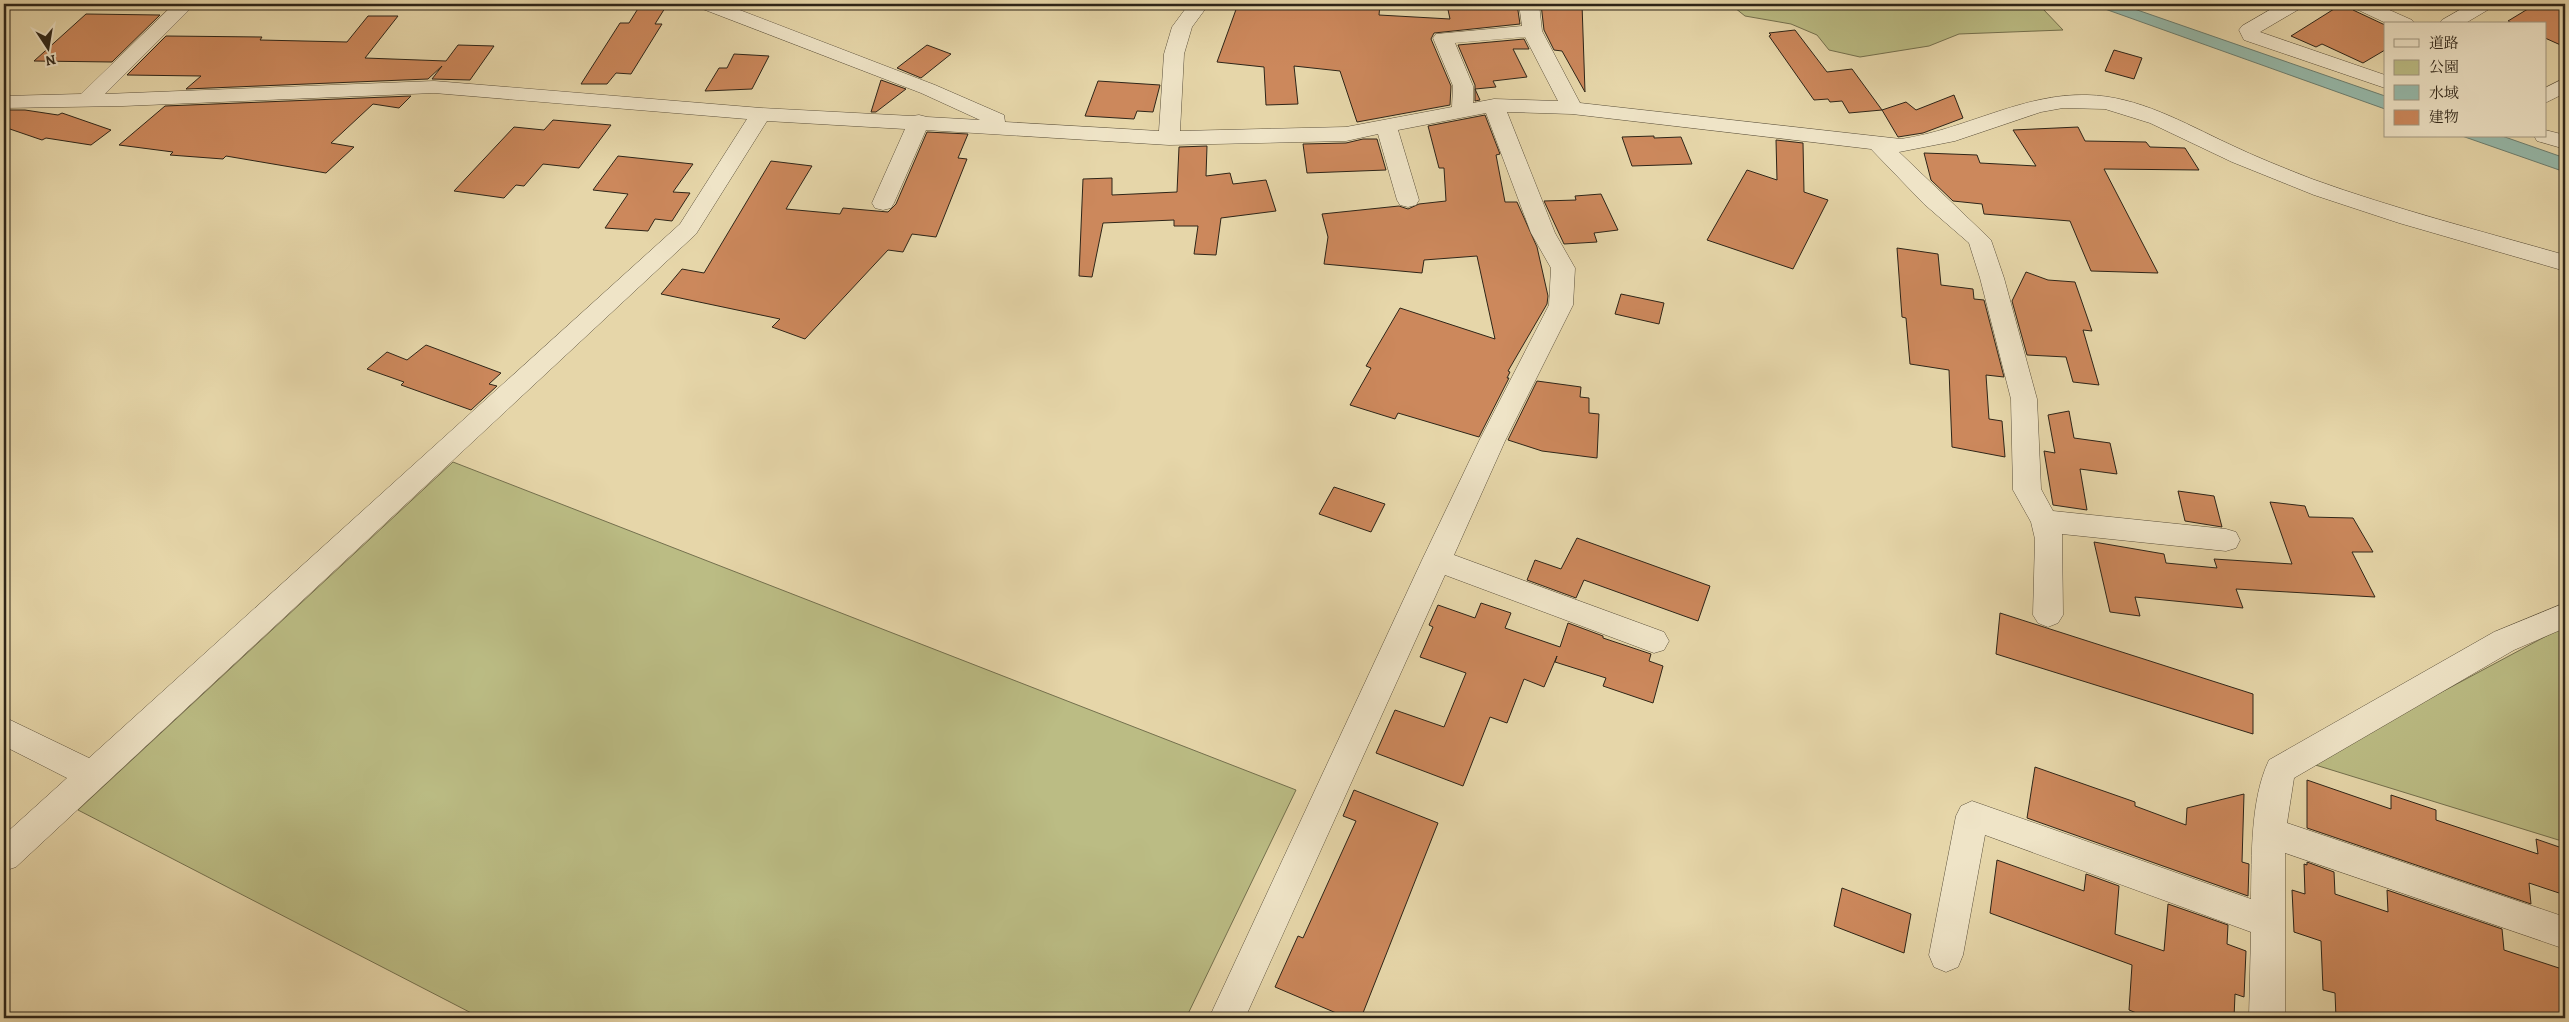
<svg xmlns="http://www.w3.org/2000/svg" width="2569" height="1022" font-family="Alegreya,'Noto Serif JP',serif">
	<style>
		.green { fill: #bbbc84; stroke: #74704e }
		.water { fill: #96b9aa; stroke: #6c7e70 }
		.building { fill: #cc885c; stroke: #2e2518 }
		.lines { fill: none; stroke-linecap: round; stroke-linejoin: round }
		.minor-casing { stroke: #5c513c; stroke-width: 1 }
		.minor { fill: #efe4c7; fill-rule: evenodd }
	</style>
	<rect width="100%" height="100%" fill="#e6d6a9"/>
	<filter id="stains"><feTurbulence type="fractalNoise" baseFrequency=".004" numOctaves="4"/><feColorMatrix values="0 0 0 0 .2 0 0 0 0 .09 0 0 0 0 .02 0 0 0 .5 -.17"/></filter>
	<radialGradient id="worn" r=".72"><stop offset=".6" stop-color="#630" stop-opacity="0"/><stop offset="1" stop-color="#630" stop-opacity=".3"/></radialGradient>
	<!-- green -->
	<g class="green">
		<polygon points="1730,4 2028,4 2043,9 2063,30 1959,34 1929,46 1860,57 1829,50 1817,35 1791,24 1745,16"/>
		<polygon points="453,462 1296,790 1186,1018 481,1018 78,810"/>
		<polygon points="2565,626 2565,842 2309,763"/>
	</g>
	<!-- water -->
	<g class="water">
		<polygon points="2091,4 2120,4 2385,96 2385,109"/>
		<polygon points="2462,136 2502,136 2565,158 2565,172"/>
	</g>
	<!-- building -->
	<g class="building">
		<polygon points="1238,4 1380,4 1379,15 1450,19 1447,5 1517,4 1520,24 1434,33 1431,39 1451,86 1450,105 1357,122 1340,71 1294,66 1298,104 1266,105 1264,67 1217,62"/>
		<polygon points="1541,4 1582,4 1585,92 1562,51 1554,50 1544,30"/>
		<polygon points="2342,4 2349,4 2353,10 2385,25 2385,50 2363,63 2322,44 2316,47 2291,36"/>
		<polygon points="2536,4 2565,4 2565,47 2545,38 2545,24 2514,24 2508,21"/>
		<polygon points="639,7 665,8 655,24 662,24 631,74 616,73 607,84 581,84 620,23 629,23"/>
		<polygon points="86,14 160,15 112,62 34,61"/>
		<polygon points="368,16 398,16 365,58 446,61 458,45 494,46 470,80 432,79 442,66 428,79 186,89 201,76 127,75 166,36 262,37 260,40 347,42"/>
		<polygon points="1795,30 1827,72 1852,69 1882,110 1906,102 1916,110 1954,95 1963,118 1923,133 1898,137 1882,110 1849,113 1842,101 1830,102 1828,99 1814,100 1769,36 1771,35 1769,33"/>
		<polygon points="1524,39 1529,49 1513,49 1527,77 1493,81 1496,87 1475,89 1480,100 1475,101 1475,85 1458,45"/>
		<polygon points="927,45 951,54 921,78 897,68"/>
		<polygon points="2114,50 2142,58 2134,79 2105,71"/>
		<polygon points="734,54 769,56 752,89 705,91 719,68 727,68"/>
		<polygon points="881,80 906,89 876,112 871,112"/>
		<polygon points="1098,81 1160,85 1153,112 1137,111 1134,119 1085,116"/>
		<polygon points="411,96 399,108 373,104 331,143 354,147 326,173 226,156 223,159 170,155 173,152 119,145 165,106"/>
		<polygon points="4,110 25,110 58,115 62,113 111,130 91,145 46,138 42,140 4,127"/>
		<polygon points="1485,115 1500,154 1496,155 1505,202 1517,202 1537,247 1548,296 1547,304 1508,371 1510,372 1507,378 1509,378 1479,437 1398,413 1395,419 1350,405 1371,368 1366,366 1400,308 1495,339 1477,256 1424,260 1422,273 1324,264 1328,237 1322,214 1399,206 1408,209 1419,204 1446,201 1444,168 1439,168 1428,126"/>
		<polygon points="553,120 611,125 579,168 543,164 524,186 516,185 504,198 454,191 514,127 544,130"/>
		<polygon points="2078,127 2085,141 2146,142 2150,147 2185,148 2199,170 2104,169 2158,273 2091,271 2070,221 1984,214 1982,204 1953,201 1931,180 1924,153 1977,155 1980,163 2036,166 2013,130"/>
		<polygon points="927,132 968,134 958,158 967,159 936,237 912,234 903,252 888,250 805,339 772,327 780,319 661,294 682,269 704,273 771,161 812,166 786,209 840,214 843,208 888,212 896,204"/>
		<polygon points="1654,136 1654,138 1681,137 1692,164 1632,166 1622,137"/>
		<polygon points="1363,139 1377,139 1386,170 1307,173 1303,144 1346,143"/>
		<polygon points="1776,140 1803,143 1804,192 1828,200 1793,269 1707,240 1747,170 1777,180"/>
		<polygon points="1207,146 1206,176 1230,173 1233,184 1266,180 1276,211 1221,218 1216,255 1194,254 1198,226 1174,226 1174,220 1103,223 1092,277 1079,276 1083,179 1112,178 1112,195 1177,192 1179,147"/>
		<polygon points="618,156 693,164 673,192 690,193 672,221 655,219 648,231 605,228 628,194 593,190"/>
		<polygon points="1601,194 1618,230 1594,233 1597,242 1564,244 1544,201 1576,200 1575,196"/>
		<polygon points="1897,248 1938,254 1941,285 1973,289 1974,299 1984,300 2004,377 1986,375 1989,419 2002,421 2005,457 1952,447 1949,370 1910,364 1906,318 1902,317"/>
		<polygon points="2026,272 2048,280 2075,282 2092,331 2083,330 2099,385 2073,382 2066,357 2027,355 2012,301"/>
		<polygon points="1621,294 1664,303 1659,324 1615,314"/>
		<polygon points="426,345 501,373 489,384 497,386 471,410 401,385 404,382 367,369 387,352 407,360"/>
		<polygon points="1537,381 1581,387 1580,397 1589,398 1589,413 1599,414 1597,458 1542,451 1508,440"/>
		<polygon points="2069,411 2074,438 2110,443 2117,474 2080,469 2087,510 2053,505 2044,451 2055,453 2048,415"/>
		<polygon points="1334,487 1385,504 1371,532 1319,514"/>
		<polygon points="2178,491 2214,496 2222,527 2185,521"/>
		<polygon points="2270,502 2305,506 2309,517 2353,518 2373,552 2352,552 2375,597 2236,589 2243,608 2135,597 2140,616 2110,612 2094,542 2164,554 2166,563 2217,568 2214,559 2292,564"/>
		<polygon points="1577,538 1710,586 1698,621 1584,580 1576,598 1527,580 1535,560 1561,569"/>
		<polygon points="1481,603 1511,613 1505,628 1560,647 1568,623 1603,636 1603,638 1651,654 1649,661 1663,666 1653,703 1603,686 1606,678 1555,662 1557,656 1544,687 1524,679 1507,723 1490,717 1463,786 1376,753 1395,710 1444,727 1466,673 1420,657 1433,627 1429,625 1438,605 1475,618"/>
		<polygon points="2000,613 2253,694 2253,734 1996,654"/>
		<polygon points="2035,767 2135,802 2135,806 2186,825 2187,808 2244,794 2242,862 2249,864 2248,896 2027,818"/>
		<polygon points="2307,780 2391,809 2391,795 2436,810 2436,820 2538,854 2536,839 2565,849 2565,895 2529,883 2531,904 2307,828"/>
		<polygon points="1354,790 1438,823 1361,1018 1348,1018 1275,987 1298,936 1303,938 1356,821 1343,816"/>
		<polygon points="1997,860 2084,891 2086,874 2119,886 2115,934 2164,951 2168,904 2228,925 2227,944 2246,951 2244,997 2235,994 2234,1018 2149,1018 2129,1010 2132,965 1990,913"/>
		<polygon points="2307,862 2334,872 2335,894 2388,912 2387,890 2502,929 2504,950 2565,970 2565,1018 2336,1018 2335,993 2323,990 2321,941 2294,932 2292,890 2305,894 2304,864 2307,865"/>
		<polygon points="1842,888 1911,914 1904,953 1834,926"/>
	</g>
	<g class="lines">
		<!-- minor casing -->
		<g class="minor-casing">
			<g id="minor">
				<path d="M 174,4 L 195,4 L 105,94 L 434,81 L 761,108 L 912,116 L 919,115 L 927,117 L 980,120 L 921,93 L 700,8 L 697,4 L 724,4 L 935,85 L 1004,115 L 1005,122 L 1159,131 L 1164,54 L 1172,27 L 1189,4 L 1209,4 L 1192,27 L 1184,54 L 1180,131 L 1346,127 L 1452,107 L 1453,86 L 1433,38 L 1436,34 L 1522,26 L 1519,4 L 1539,4 L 1542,31 L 1580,103 L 1901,139 C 1964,130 2023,93 2087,95 C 2138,96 2184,123 2229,144 C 2256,157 2284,168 2312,179 C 2395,209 2481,231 2565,255 L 2565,271 L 2399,223 L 2314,195 L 2232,162 L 2150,123 L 2105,109 L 2063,108 L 2041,112 L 1955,141 L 1899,152 L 1991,240 L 2004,278 L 2037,399 L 2041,489 L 2053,511 L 2226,529 L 2236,532 L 2240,540 L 2236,548 L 2226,551 L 2062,534 L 2063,615 L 2058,623 L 2048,627 L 2038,623 L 2033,615 L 2035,539 L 2031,522 L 2013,490 L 2011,399 L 1980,278 L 1969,243 L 1924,204 L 1871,149 L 1572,114 L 1507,112 L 1555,233 L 1575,268 L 1573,305 L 1505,441 L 1454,555 L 1664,632 L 1669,641 L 1664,650 L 1654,653 L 1445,575 L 1245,1018 L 1209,1018 L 1422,560 L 1479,441 L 1549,305 L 1551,268 L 1531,233 L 1486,113 L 1398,130 L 1419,200 L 1416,205 L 1408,207 L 1400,205 L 1397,200 L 1378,134 L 1346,141 L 1169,145 L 926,130 L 894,203 L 891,208 L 883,210 L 875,208 L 872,203 L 905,129 L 767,121 L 696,234 L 16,867 L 4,871 L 4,835 L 67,778 L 4,746 L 4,717 L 89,758 L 680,224 L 747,119 L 434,93 L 123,106 L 4,108 L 4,96 L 81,94 ZM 1525,37 L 1558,101 L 1494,99 L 1473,103 L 1473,86 L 1455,43 Z"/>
				<polygon points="2280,4 2304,4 2301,8 2260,32 2385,75 2385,88 2244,40 2239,30 2242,26"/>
				<polygon points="2351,4 2376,4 2412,20 2415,24 2388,24 2354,8"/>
				<polygon points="2470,4 2494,4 2491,8 2464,24 2439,24 2442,20"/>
				<polygon points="2565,78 2565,93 2545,103 2545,88"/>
				<polygon points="2545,130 2565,135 2565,149 2537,141 2534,136 2545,136"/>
				<path d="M 2565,603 L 2565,628 L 2514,650 L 2294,778 L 2287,823 L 2565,917 L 2565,949 L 2285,853 L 2285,1018 L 2249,1018 L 2251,932 L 1985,835 L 1963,955 L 1958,967 L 1946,972 L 1934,967 L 1929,955 L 1956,816 L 1961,806 L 1972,801 L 2251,899 C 2252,855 2250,800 2269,760 L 2494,632 Z"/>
			</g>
		</g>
		<!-- minor -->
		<use href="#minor" class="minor"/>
	</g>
	<!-- margin -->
	<rect width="2569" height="1022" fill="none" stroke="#e6d6a9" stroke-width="20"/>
	<rect x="5" y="5" width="2559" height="1012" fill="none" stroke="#2e2518" stroke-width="2.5"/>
	<rect x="10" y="10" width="2549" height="1002" fill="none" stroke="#2e2518"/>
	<!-- legend -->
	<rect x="2384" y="22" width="162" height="115" fill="#efe4c7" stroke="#a29881"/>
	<rect x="2394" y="39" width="25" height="8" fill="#efe4c7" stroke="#a29881"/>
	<text x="2429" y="48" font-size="15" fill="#2e2518">道路</text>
	<rect x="2394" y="60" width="25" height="15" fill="#bbbc84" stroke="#a29881"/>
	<text x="2429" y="72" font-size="15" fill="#2e2518">公園</text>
	<rect x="2394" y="85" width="25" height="15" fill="#96b9aa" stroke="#a29881"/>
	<text x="2429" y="98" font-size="15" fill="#2e2518">水域</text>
	<rect x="2394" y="110" width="25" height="15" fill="#cc885c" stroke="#a29881"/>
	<text x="2429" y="122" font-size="15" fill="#2e2518">建物</text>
	<!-- north arrow -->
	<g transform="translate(48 48) rotate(168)" stroke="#efe4c7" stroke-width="4" paint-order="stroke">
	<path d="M0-4L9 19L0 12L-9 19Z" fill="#2e2518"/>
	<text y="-8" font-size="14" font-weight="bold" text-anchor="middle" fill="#2e2518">N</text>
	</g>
	<rect width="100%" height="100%" filter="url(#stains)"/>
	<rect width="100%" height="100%" fill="url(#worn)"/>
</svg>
